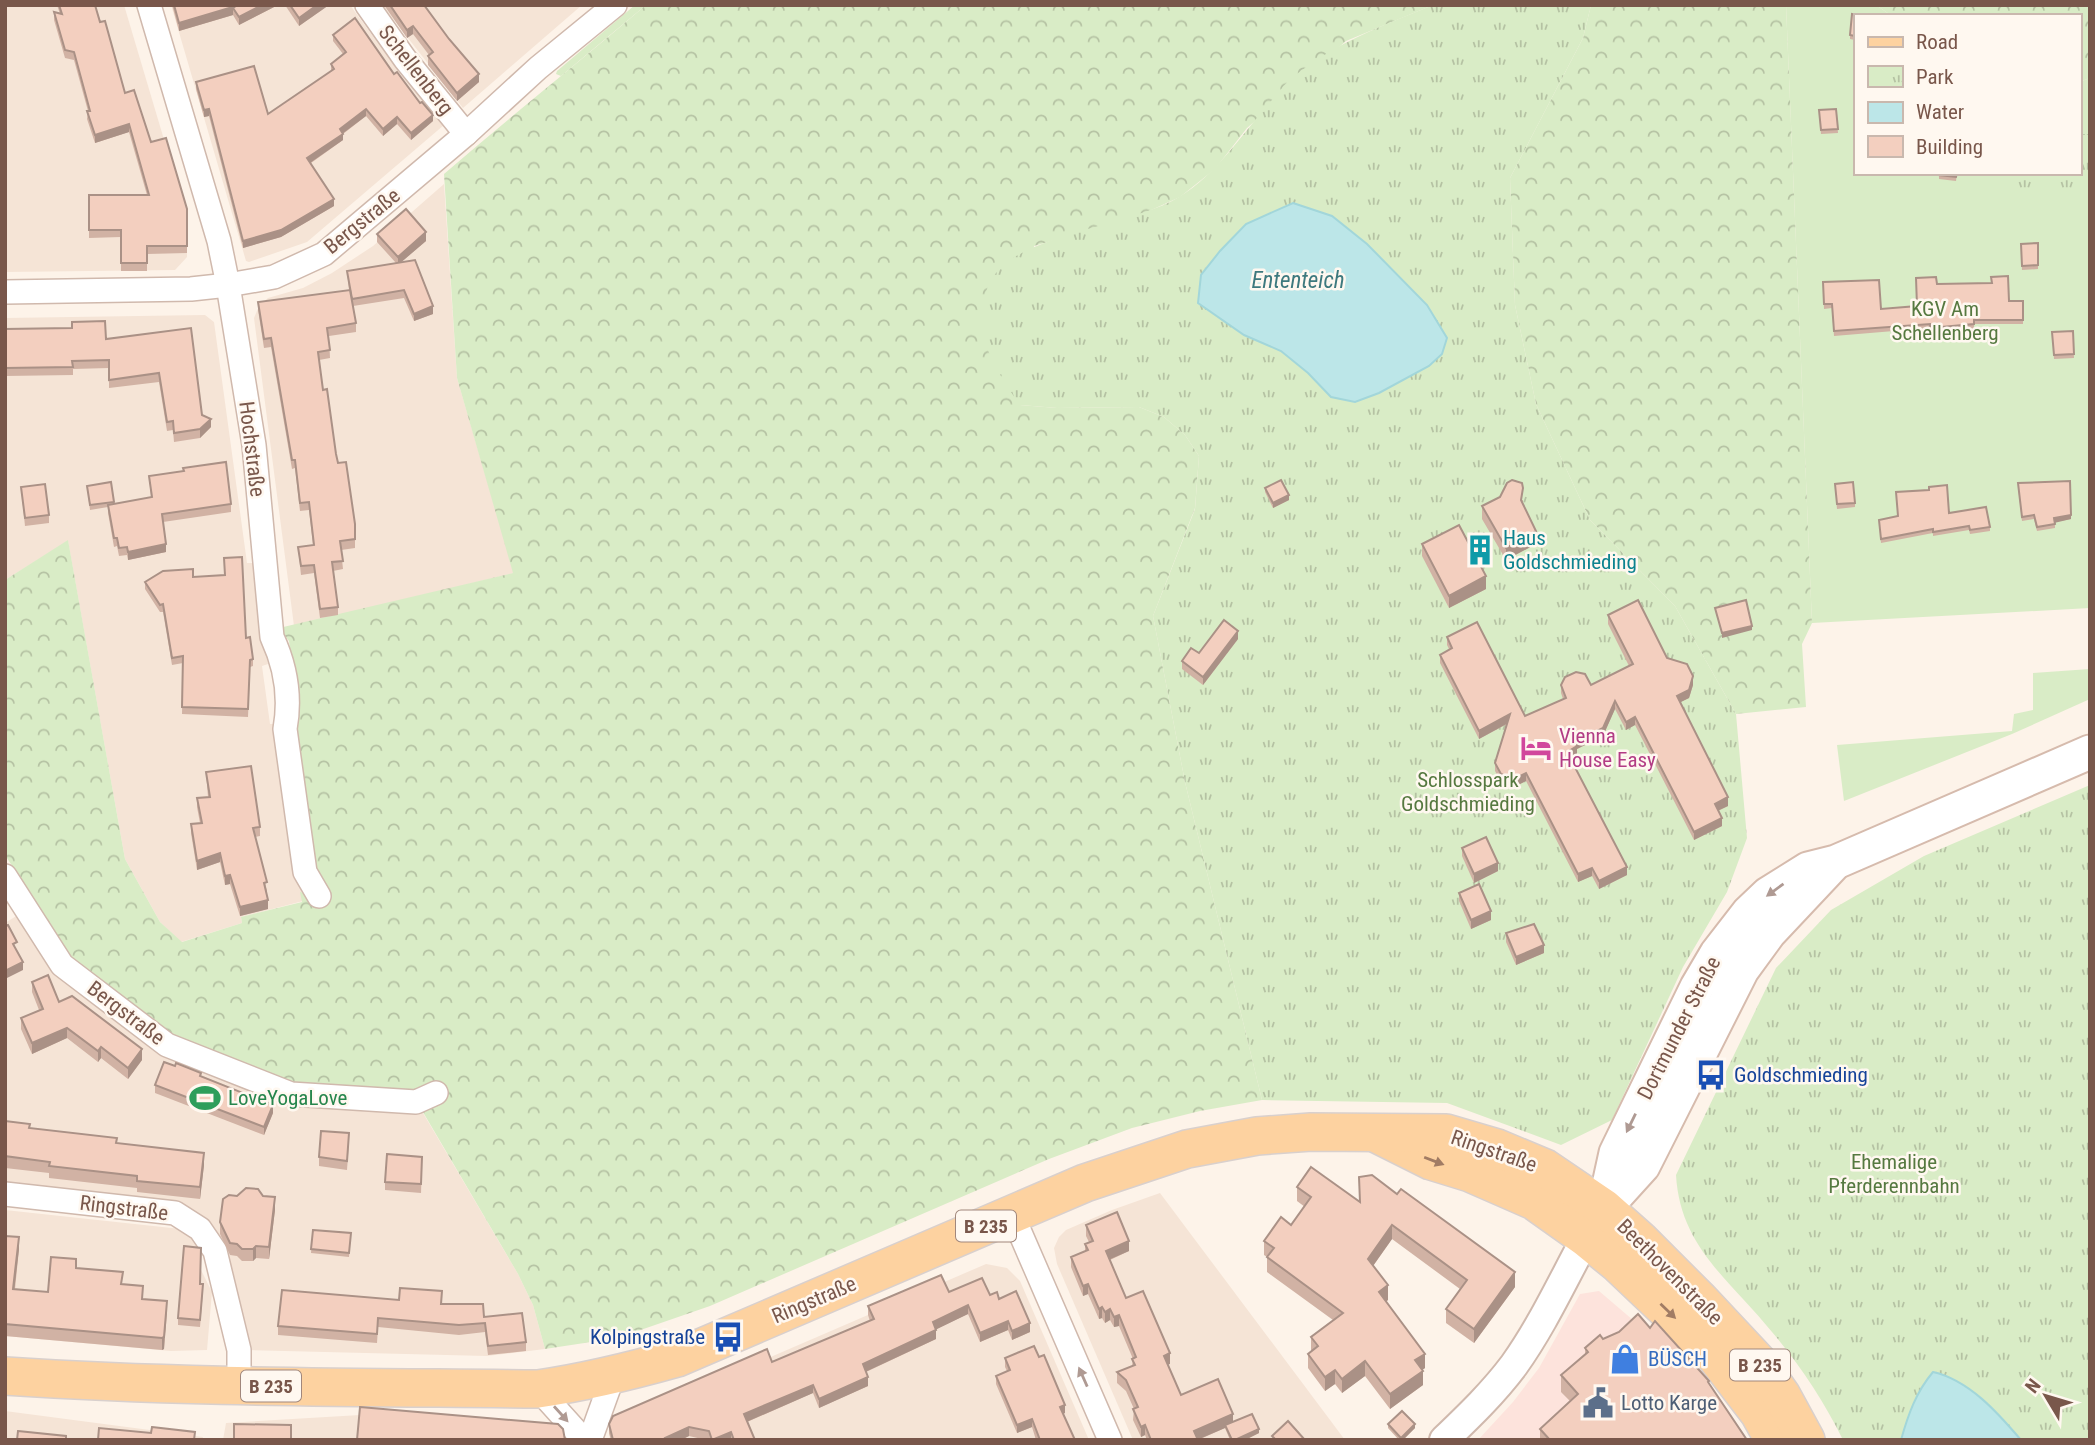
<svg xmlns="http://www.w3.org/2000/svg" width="2095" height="1445" font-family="'Roboto Condensed',sans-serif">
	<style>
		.residential { fill: #f5e4d6 }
		.commercial { fill: #fde3dc }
		.green { fill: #d9ecc6 }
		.forest { fill: url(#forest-crowns) }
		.park { fill: url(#park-tufts) }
		.water { fill: #bce6e8; stroke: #a2d6da; stroke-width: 2 }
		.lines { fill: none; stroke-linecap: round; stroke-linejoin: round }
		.minor-casing { stroke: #d0b9ad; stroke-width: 26 }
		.tertiary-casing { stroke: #d0b9ad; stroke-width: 32 }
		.secondary-casing { stroke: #d6bbad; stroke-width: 37 }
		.primary-casing { stroke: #d9d0cd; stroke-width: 40 }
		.minor { stroke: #fff; stroke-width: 23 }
		.tertiary { stroke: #fff; stroke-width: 28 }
		.secondary { stroke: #fff; stroke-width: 33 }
		.primary { stroke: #fdd2a0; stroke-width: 37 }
		.wall { fill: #d1b2a4 }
		.shaded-wall { fill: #aa9186 }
		.building { fill: #f3cfbf; stroke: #aa9186; stroke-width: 2 }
		.oneway { fill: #af9a93 }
		.oneway2 { fill: #a17c64 }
		.labels { text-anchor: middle; stroke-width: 5; stroke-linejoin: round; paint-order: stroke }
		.shield { fill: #fff8f0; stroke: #a1877c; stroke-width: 2 }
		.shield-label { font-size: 19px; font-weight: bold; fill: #79574b }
		.street-label { font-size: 21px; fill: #79574b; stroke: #fff8f0 }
		.park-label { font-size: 21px; fill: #567940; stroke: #fff8f0 }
		.culture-label { font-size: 21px; fill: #0d838f; stroke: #fff8f0; text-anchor: start }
		.hotel-label { font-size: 21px; fill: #b23c85; stroke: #fff8f0; text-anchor: start }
		.transit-label { font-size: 21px; fill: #164399; stroke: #fff8f0; text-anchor: start }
		.leisure-label { font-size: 21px; fill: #27864d; stroke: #fff8f0; text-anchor: start }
		.shop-label { font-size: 21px; fill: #366cbe; stroke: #fff8f0; text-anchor: start }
		.service-label { font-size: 21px; fill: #4e5e75; stroke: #fff8f0; text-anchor: start }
		.water-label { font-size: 23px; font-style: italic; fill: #3d797e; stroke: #fff8f0 }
	</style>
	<defs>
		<pattern id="forest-crowns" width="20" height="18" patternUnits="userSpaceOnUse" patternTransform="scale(1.75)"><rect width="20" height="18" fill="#d9ecc6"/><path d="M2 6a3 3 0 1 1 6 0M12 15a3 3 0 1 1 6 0" fill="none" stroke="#b5c2a3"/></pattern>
		<pattern id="park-tufts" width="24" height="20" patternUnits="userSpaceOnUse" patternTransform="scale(1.75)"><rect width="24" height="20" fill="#d9ecc6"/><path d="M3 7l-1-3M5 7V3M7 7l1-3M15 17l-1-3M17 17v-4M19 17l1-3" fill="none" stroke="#b5c2a3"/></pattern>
	</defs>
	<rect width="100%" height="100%" fill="#fdf3e9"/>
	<!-- residential -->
	<g class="residential">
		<polygon points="5,5 124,5 187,217 187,257 175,270 5,272"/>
		<polygon points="171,5 350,5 400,73 444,125 307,242 249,262 246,261"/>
		<polygon points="382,5 582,5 463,108"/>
		<polygon points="444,184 457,378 514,573 294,626 254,318 259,306 268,298 303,288 332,273 373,246"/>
		<polygon points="205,315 214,322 247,563 254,563 268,664 262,666 270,724 276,724 303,901 241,917 242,923 181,942 160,922 125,859 68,541 5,580 5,318"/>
		<polygon points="18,915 54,973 289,1105 423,1113 518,1274 533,1305 545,1349 487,1356 248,1350 202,1218 199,1215 181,1206 5,1187 5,923"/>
		<polygon points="1160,1193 1345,1440 1133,1440 1057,1264 1054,1248 1059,1237 1066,1230 1112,1210"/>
		<polygon points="5,1210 181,1229 186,1226 201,1249 201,1270 212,1292 207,1350 171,1351 5,1336"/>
		<polygon points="986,1264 1007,1268 1020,1281 1089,1440 610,1440 609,1433 613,1425"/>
		<polygon points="5,1411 203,1437 202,1440 5,1440"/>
		<polygon points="360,1415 563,1440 223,1440 226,1423"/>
	</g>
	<!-- commercial -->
	<polygon class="commercial" points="1599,1291 1654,1338 1740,1440 1478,1440 1513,1402 1539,1368 1580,1294"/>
	<!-- green -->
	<g class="green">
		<polygon points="635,5 646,5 561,76 556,74 557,71"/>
		<polygon points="1786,5 1876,5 1892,16 1855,16 1855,173 2079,173 2079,82 2090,78 2090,608 1812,623"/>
		<polygon points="2090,669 2090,699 2012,734 1844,801 1837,745 2012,731 2014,714 2033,710 2033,673"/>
	</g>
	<!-- forest -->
	<g class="forest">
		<path d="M 646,5 L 1433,5 L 1346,41 L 1247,128 L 1215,169 L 1180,197 L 1138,216 L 1034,246 L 1020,405 L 1057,408 L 1139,407 L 1164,417 L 1185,435 L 1199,456 L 1195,508 L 1153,616 L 1185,782 L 1262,1100 L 1200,1111 L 1132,1128 L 1049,1159 L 710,1306 L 629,1334 L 604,1340 L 545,1349 L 533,1305 L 518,1274 L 410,1090 L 294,1083 L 173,1035 L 71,957 L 5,855 L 5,580 L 68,540 L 125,859 L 160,922 L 182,942 L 242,923 L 241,917 L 302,902 L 300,892 L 313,895 L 315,882 L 293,723 L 299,715 L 289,641 L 279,628 L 513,573 L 457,378 L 444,174 C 510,117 579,62 646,5 Z"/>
		<polygon points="1591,5 1786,5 1812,623 1802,644 1806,707 1736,714 1675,606 1590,520 1536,404 1515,305 1510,178 1583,38"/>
		<polygon points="1876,5 2090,5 2090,78 2079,82 2079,16 1892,16"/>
	</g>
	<!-- park -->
	<g class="park">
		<path d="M 1433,5 L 1591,5 L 1583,38 L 1510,178 L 1515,305 L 1536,404 L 1590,520 L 1675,606 L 1736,714 L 1747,838 L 1727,892 L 1683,967 L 1612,1120 L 1561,1145 L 1447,1103 L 1262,1100 L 1185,782 L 1153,616 L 1195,509 L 1199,456 L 1185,435 L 1164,417 L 1139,407 L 1057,408 L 1020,405 C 994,367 965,325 992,279 C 1017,234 1132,226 1179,197 C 1217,174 1242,134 1271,101 C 1278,94 1284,84 1292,78 C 1334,43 1384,25 1433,5 Z"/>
		<polygon points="2079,134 2090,134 2090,195 2013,195 2014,173 2079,173"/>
		<path d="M 2090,785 L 2090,1440 L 1843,1440 C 1824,1401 1800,1365 1772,1332 C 1730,1280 1680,1247 1676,1175 L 1776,968 L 1831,910 L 1924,856 Z"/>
	</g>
	<!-- water -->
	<g class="water">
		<polygon points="1293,203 1332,216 1367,244 1427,305 1447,338 1442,354 1429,366 1379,393 1355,402 1331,397 1308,373 1281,351 1244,335 1198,303 1201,275 1220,251 1246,224"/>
		<path d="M 1933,1372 C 1969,1380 1998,1413 2021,1440 L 1901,1440 C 1908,1415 1916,1392 1933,1372 Z"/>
	</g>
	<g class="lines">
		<!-- minor casing -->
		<g class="minor-casing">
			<g id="minor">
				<path d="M 149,5 L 219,241 L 228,285 L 254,445 L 272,637 C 286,667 291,696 285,729 L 305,872 L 319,896"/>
				<polyline points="367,5 405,59 466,134"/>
				<polyline points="5,292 191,289 228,285 274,277 324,254 466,134 538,68 615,5"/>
				<polyline points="5,876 62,965 167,1045 291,1094 416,1102 436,1093"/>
				<polyline points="5,1194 175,1213 200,1229 215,1251 239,1350 239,1386"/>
				<polyline points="1012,1214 1110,1440"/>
				<polyline points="538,1389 584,1440"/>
				<polyline points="590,1440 613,1376"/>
			</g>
		</g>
		<!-- tertiary casing -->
		<g class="tertiary-casing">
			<path id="tertiary" d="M 1444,1440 C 1469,1416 1493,1393 1514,1365 C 1542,1326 1563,1280 1586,1238"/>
		</g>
		<!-- secondary casing -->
		<g class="secondary-casing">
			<g id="secondary">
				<polyline points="1604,1208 1616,1153 1697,987 1717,953 1748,913 1768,894 1808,869 1836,862 2090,752"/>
				<polyline points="1604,1209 1643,1166 1742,970 1769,933 1832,866"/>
			</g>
		</g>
		<!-- primary casing -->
		<g class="primary-casing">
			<g id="primary">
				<polyline points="1379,1135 1431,1161 1470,1173 1534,1201 1586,1238 1618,1264 1716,1357 1759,1413 1774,1440"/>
				<path d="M 5,1376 C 183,1388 360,1387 538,1389 C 586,1382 631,1371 677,1358 L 1085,1183 L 1187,1149 L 1257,1136 L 1311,1132 L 1446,1133 L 1497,1148 L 1545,1168 L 1604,1208 L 1640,1240 L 1700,1300 L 1759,1363 L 1782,1396 L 1806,1440"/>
			</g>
		</g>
		<!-- minor -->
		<use href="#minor" class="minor"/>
		<!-- tertiary -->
		<use href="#tertiary" class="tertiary"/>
		<!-- secondary -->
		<use href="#secondary" class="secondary"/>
		<!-- primary -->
		<use href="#primary" class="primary"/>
	</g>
	<!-- wall -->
	<g class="wall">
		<polygon points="57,5 95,5 125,93 187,209 187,253 147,254 147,271 121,271 121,237 89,238 89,195 147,195 129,132 95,143 87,119 88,111 74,60 65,58 54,20 54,12 60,14"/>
		<polygon points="172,5 278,5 239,25 233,15 179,31"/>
		<polygon points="285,5 329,5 299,26"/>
		<polygon points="384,5 424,5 479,82 457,101 428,65 428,56 429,55 413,34 407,38"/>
		<polygon points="1855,16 1855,40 1850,39 1850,35"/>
		<polygon points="333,35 394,74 433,121 411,140 397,124 383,136 366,116 343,134 343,140 311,163 334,206 281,237 243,248 209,116 204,117 196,89 196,82 268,114 331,71 331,64 343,54 333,41"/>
		<polygon points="1836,109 1838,133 1821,134 1819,114"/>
		<polygon points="1939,173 1957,173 1956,181 1939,179"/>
		<polygon points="377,234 426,241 401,262 433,314 414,321 404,298 353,306 356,323 356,332 329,336 330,358 319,360 323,390 336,454 355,524 355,548 341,550 343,569 333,571 338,607 338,615 320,618 314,573 301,575 298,547 313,545 309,510 300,511 295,468 292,469 271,347 264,348 258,310 258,302 349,290 347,271 396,263 377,242"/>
		<polygon points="2038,243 2038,269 2022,270 2021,244"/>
		<polygon points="1823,282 1881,309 1917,306 1937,284 2009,301 2023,301 2023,324 1974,324 1974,329 1930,332 1930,328 1834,336 1832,308 1824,309"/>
		<polygon points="191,328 202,415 211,427 200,438 174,442 173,430 167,431 159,382 109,388 109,368 73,369 73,375 5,376 5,329 106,339"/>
		<polygon points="2073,331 2074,358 2054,359 2052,332"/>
		<polygon points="149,476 231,504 231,512 163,522 166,552 128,560 127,555 119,556 117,546 114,547 108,513 108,507 90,510 87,486 111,482 114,504 151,497"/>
		<polygon points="1835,484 1855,503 1855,507 1837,509"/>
		<polygon points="21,487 49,515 49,523 25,526"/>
		<polygon points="2018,487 2071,519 2055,522 2055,528 2037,531 2034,519 2022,521"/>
		<polygon points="1265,488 1289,500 1273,508 1265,492"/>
		<polygon points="1523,500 1522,504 1536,544 1506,560 1482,519 1482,506"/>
		<polygon points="1949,513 1990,527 1990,531 1970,534 1969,530 1933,536 1933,533 1881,543 1879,520 1898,516"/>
		<polygon points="1422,544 1486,589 1449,608 1422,556"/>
		<polygon points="193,577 246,638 253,659 253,666 250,667 248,717 182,714 183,663 172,665 163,612 160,612 145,589 145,582"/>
		<polygon points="1608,615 1667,658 1693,685 1689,698 1680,702 1728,806 1718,811 1722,826 1694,840 1635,725 1626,730 1615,709 1603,736 1577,749 1577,755 1571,758 1627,875 1599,889 1592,876 1578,882 1526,781 1514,787 1501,782 1495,771 1495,763 1507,724 1479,739 1440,663 1440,655 1449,649 1447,645 1447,637 1525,716 1563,699 1561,693 1561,685 1591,685 1629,666 1608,624"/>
		<polygon points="1238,639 1203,685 1182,669 1182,661 1199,653"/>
		<polygon points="206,772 260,827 260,836 255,837 267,891 266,891 268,909 240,916 230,884 225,885 220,862 197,870 191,833 191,824 200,823 197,807 197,798 208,797"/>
		<polygon points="1462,848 1498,871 1474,883 1462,856"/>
		<polygon points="1459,893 1491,920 1471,929 1459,901"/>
		<polygon points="1506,933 1544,953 1516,965 1506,942"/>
		<polygon points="32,982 59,1002 142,1060 128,1079 101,1058 98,1062 67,1038 32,1054 21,1029 21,1018 39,1010 32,992"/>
		<polygon points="201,1077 273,1113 264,1135 155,1093 155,1085"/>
		<polygon points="5,1121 30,1128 117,1143 204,1165 200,1199 137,1192 137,1188 49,1178 49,1173 5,1168"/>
		<polygon points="349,1141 347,1170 319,1166 319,1157"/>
		<polygon points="422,1165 421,1193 385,1190 385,1182"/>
		<polygon points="1297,1187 1359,1202 1515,1287 1474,1343 1446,1323 1446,1309 1460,1289 1392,1239 1373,1266 1388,1300 1386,1301 1425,1368 1422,1370 1423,1385 1390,1409 1365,1376 1342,1393 1335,1384 1325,1391 1308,1368 1308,1354 1311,1352 1311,1337 1333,1320 1267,1272 1267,1257 1264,1255 1264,1241 1291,1225 1305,1207 1297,1201"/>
		<polygon points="237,1196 263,1196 275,1210 269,1259 256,1258 253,1261 242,1261 237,1256 230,1255 220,1234 220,1222"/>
		<polygon points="1086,1225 1129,1251 1110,1260 1126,1298 1170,1364 1168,1364 1181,1395 1233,1422 1259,1433 1245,1440 1230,1440 1225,1428 1198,1440 1147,1440 1145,1435 1141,1437 1133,1420 1134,1409 1126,1391 1117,1383 1117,1372 1132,1366 1133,1359 1119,1326 1114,1327 1110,1320 1105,1323 1102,1318 1099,1319 1088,1294 1083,1296 1071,1267 1071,1257 1085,1251 1085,1244 1089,1242 1086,1236"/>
		<polygon points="313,1230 351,1233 349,1257 311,1253"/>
		<polygon points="5,1236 19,1249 15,1289 48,1292 76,1268 122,1284 143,1299 167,1313 164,1349 162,1350 5,1336"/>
		<polygon points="200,1284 203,1291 200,1327 178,1325 178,1318"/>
		<polygon points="949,1292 990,1295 999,1299 1030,1332 1012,1340 1008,1330 980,1342 968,1314 936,1329 936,1339 866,1372 868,1386 819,1408 813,1393 747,1422 755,1440 706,1440 689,1436 681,1440 611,1440 609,1433 609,1424 772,1362 870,1321 868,1315 868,1306"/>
		<polygon points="399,1300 442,1304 484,1317 526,1342 526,1351 488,1355 485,1332 459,1335 378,1327 377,1343 278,1335 278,1326"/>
		<polygon points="1650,1328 1709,1384 1747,1440 1540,1440 1540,1429 1570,1401 1561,1392 1561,1375 1585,1354 1585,1348 1603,1339"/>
		<polygon points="1005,1358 1065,1413 1063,1414 1075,1440 1036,1440 1032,1427 1017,1433 996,1384 996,1376 1007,1371 1005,1367"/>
		<polygon points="1388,1424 1415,1428 1403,1440 1399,1440 1388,1428"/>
	</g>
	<!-- shaded-wall -->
	<g class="shaded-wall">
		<polygon points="262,5 278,5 239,25 239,17"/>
		<polygon points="317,5 329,5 299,26 299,18"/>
		<polygon points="236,6 233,8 233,15 179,31 179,23"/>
		<polygon points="413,26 413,34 407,38 407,30"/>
		<polygon points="479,74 479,82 457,101 457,93"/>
		<polygon points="209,109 209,116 204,117 204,110"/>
		<polygon points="366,109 366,116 342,134 343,134 343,140 307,165 307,158 340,129"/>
		<polygon points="433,115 433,121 411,140 411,133"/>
		<polygon points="397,117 397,124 383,136 383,129"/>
		<polygon points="129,124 129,132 95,143 95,135"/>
		<polygon points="334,199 334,206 281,237 243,248 243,241"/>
		<polygon points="426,232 426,241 398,265 398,257"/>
		<polygon points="433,306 433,314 414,321 414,314"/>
		<polygon points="211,419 211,427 200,438 200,429"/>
		<polygon points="1289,495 1289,500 1273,508 1273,503"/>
		<polygon points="2071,515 2071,519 2054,523 2054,518"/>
		<polygon points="1536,531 1536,544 1506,560 1506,548"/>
		<polygon points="166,544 166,552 128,560 128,552"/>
		<polygon points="1486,576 1486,589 1449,608 1449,596"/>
		<polygon points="1752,626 1752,630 1722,638 1722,633"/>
		<polygon points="1238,631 1238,639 1203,685 1203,677"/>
		<polygon points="1693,676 1693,685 1689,698 1677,704 1677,696"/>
		<polygon points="1615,701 1615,709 1603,736 1577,749 1577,755 1567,760 1567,752 1575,742"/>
		<polygon points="1510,714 1510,722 1479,739 1479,731"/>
		<polygon points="1635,717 1635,725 1626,730 1626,722"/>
		<polygon points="1526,773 1526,781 1514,787 1514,779"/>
		<polygon points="1728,797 1728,806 1715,812 1715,804"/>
		<polygon points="1722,818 1722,826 1694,840 1694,832"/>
		<polygon points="220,853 220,862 197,870 197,861"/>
		<polygon points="1498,863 1498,871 1474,883 1474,874"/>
		<polygon points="1627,867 1627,875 1599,889 1599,881"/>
		<polygon points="1592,868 1592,876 1578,882 1578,874"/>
		<polygon points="230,875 230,884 225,885 225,876"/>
		<polygon points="268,900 268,909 240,916 240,907"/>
		<polygon points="1491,911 1491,920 1471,929 1471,920"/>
		<polygon points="1544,945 1544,953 1516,965 1516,957"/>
		<polygon points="23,962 23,970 5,979 5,971"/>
		<polygon points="67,1028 67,1038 32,1054 32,1043"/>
		<polygon points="101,1047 101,1058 98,1062 98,1051"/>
		<polygon points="142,1049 142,1060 128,1079 128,1068"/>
		<polygon points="273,1105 273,1113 264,1135 264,1127"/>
		<polygon points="204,1153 204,1165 200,1199 200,1187"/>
		<polygon points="275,1197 275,1210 269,1259 269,1247"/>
		<polygon points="1392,1225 1392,1239 1368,1273 1368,1259"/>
		<polygon points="19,1237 19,1249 13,1300 13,1289"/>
		<polygon points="1129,1241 1129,1251 1106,1261 1106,1251"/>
		<polygon points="256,1246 256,1258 253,1261 253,1249"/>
		<polygon points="1515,1272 1515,1287 1474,1343 1474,1329"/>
		<polygon points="1088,1284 1088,1294 1083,1296 1083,1286"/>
		<polygon points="1388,1285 1388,1300 1379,1307 1379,1292"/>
		<polygon points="167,1301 164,1349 162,1350 162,1338"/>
		<polygon points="968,1305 968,1314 933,1331 933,1322"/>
		<polygon points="1102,1307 1102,1318 1099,1319 1099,1309"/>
		<polygon points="1110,1309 1110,1320 1105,1323 1105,1312"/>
		<polygon points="1119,1315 1119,1326 1114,1327 1114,1317"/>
		<polygon points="1008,1321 1008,1330 980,1342 980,1333"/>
		<polygon points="1030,1323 1030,1332 1012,1340 1012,1331"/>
		<polygon points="936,1330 936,1339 863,1373 863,1364"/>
		<polygon points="1170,1353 1170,1364 1164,1366 1164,1356"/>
		<polygon points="1425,1354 1425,1368 1415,1375 1415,1360"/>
		<polygon points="1365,1361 1365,1376 1342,1393 1342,1379"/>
		<polygon points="1335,1370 1335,1384 1325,1391 1325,1377"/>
		<polygon points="1423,1371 1423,1385 1390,1409 1390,1394"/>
		<polygon points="868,1377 868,1386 819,1408 819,1399"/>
		<polygon points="813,1385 813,1393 744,1423 744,1414"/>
		<polygon points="1065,1405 1065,1413 1060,1415 1060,1407"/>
		<polygon points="1233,1414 1233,1424 1225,1425 1225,1428 1197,1440 1194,1431"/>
		<polygon points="1032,1419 1032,1427 1017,1433 1017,1425"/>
		<polygon points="1415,1424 1415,1428 1403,1440 1401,1440 1401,1438"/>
		<polygon points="1145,1425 1145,1435 1141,1437 1141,1427"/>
		<polygon points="689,1427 689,1436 681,1440 665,1440 665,1438"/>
		<polygon points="1259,1429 1259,1433 1245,1440 1235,1440"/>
		<polygon points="731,1432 731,1440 713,1440"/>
	</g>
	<!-- building -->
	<g class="building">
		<polygon points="59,5 95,5 100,22 105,21 125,93 134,90 151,142 166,138 187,209 187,246 147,246 147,263 121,263 121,230 89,230 89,195 149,195 129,124 95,135 87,111 90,111 74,52 65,50 54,12 62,14"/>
		<polygon points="174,5 236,6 262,5 239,17 233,8 236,6 179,23"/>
		<polygon points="290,5 317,5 299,18"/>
		<polygon points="390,5 424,5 449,39 479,74 457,93 428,56 433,52 413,26 407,30"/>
		<polygon points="1852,14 1867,16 1855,16 1855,36 1850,35"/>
		<polygon points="355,18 394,74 397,72 420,103 422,102 433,115 411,133 397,117 383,129 366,109 340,129 343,134 307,158 334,199 281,230 243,241 209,109 204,110 196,82 254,66 268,114 334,69 331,64 346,52 333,35"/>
		<polygon points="1836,109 1838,129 1821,130 1819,110"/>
		<polygon points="1939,173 1957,173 1956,177 1939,175"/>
		<polygon points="406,209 426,232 398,257 377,234"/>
		<polygon points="2038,243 2038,265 2022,266 2021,244"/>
		<polygon points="415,260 433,306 414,314 404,290 352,299 347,271"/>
		<polygon points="2008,276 2009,301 2023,301 2023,320 1974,320 1974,324 1930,328 1930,324 1834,331 1832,304 1824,304 1823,282 1879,280 1881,309 1917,306 1916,278 1936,277 1937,284 1992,283 1991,277"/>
		<polygon points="350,290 356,323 327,328 330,350 318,352 323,390 327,389 336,454 338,463 346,462 355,524 355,539 340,541 343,561 332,562 338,607 320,609 314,565 301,566 298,547 314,545 309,502 300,503 295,460 292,460 271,338 264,339 258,302"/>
		<polygon points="105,321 106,339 191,328 202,415 211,419 200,429 174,433 173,421 167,422 159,373 109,380 109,360 72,361 73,367 5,368 5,329 72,328 72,322"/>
		<polygon points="2073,331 2074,354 2054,355 2052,332"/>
		<polygon points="226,462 231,504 162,514 166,544 128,552 127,547 119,548 117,538 114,538 108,505 152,497 149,476 184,471 183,468"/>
		<polygon points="1281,480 1289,495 1273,503 1265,488"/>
		<polygon points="1512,480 1522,483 1523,488 1521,500 1536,531 1506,548 1482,506 1500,497 1507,483"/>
		<polygon points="2070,481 2071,515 2054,518 2055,524 2037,527 2034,515 2022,517 2018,483"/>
		<polygon points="111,482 114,502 90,505 87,486"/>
		<polygon points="1853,482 1855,503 1837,504 1835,484"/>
		<polygon points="45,484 49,515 25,518 21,487"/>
		<polygon points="1947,485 1949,513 1986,507 1990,527 1970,530 1969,526 1933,532 1933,529 1881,539 1879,520 1898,516 1896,492 1929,490 1929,487"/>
		<polygon points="1459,525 1486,576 1449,596 1422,544"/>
		<polygon points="242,557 246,638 250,637 253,659 250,660 248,709 182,707 183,656 172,658 163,604 160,605 145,582 163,571 193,569 193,577 225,575 224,558"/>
		<polygon points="1638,600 1667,658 1687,664 1693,676 1689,690 1677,696 1728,797 1715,804 1722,818 1694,832 1635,717 1626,722 1615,701 1603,728 1575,742 1577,746 1567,752 1627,867 1599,881 1592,868 1578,874 1526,773 1514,779 1501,774 1495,763 1510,714 1479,731 1440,655 1452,648 1447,637 1477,622 1525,716 1566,698 1561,685 1565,677 1576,672 1585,674 1591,685 1633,664 1608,615"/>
		<polygon points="1746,600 1752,626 1722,633 1715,608"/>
		<polygon points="1224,620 1238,631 1203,677 1182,661 1191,648 1199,653"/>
		<polygon points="251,766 260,827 253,828 267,882 264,883 268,900 240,907 230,875 225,876 220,853 197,861 191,824 202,823 197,798 210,797 206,772"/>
		<polygon points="1486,837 1498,863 1474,874 1462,848"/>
		<polygon points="1479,884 1491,911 1471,920 1459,893"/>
		<polygon points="1534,924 1544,945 1516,957 1506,933"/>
		<polygon points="8,925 17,942 13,944 23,962 5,971 5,926"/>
		<polygon points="48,975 59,1002 72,996 142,1049 128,1068 101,1047 98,1051 67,1028 32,1043 21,1018 43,1009 32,982"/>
		<polygon points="164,1062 175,1066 176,1063 201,1073 200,1076 273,1105 264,1127 155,1085"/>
		<polygon points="5,1121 30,1124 29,1128 117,1138 116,1143 204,1153 200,1187 137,1181 137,1176 49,1166 50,1162 5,1156"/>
		<polygon points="321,1131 349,1133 347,1161 319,1157"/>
		<polygon points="387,1154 422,1157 421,1184 385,1182"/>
		<polygon points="1311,1167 1360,1202 1359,1177 1372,1175 1397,1194 1401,1189 1515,1272 1474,1329 1446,1309 1467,1280 1392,1225 1368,1259 1388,1285 1379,1292 1425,1354 1415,1360 1423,1371 1390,1394 1365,1361 1342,1379 1335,1370 1325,1377 1308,1354 1318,1346 1311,1337 1343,1313 1267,1257 1274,1248 1264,1241 1281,1217 1291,1225 1311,1197 1297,1187"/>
		<polygon points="246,1188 258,1189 263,1196 275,1197 269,1247 256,1246 253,1249 242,1249 237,1244 230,1243 220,1222 223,1199 229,1195 237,1196"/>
		<polygon points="1117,1212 1129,1241 1106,1251 1126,1298 1143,1291 1170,1353 1164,1356 1181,1395 1218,1379 1233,1414 1194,1431 1198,1440 1151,1440 1145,1425 1141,1427 1133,1409 1138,1407 1126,1380 1117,1372 1135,1365 1132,1359 1136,1357 1119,1315 1114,1317 1110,1309 1105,1312 1102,1307 1099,1309 1088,1284 1083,1286 1071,1257 1088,1250 1085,1244 1093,1241 1086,1225"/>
		<polygon points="313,1230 351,1233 349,1253 311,1249"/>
		<polygon points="5,1236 19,1237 13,1289 48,1292 51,1257 76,1259 76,1268 123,1272 121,1284 143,1286 142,1299 167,1301 164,1337 162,1338 5,1324"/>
		<polygon points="184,1246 201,1248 200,1284 203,1284 200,1320 178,1318"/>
		<polygon points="941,1275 949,1292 982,1278 990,1295 997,1292 999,1299 1016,1291 1030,1323 1012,1331 1008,1321 980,1333 968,1305 933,1322 936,1330 863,1364 868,1377 819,1399 813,1385 744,1414 755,1440 734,1440 731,1432 712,1440 709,1431 689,1427 665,1438 666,1440 613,1440 609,1424 613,1416 767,1349 772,1362 874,1319 868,1306"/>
		<polygon points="400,1288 442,1291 441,1304 483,1304 484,1317 522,1313 526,1342 488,1346 485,1323 459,1325 378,1318 377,1334 278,1326 282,1290 399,1300"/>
		<polygon points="1638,1314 1650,1328 1655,1321 1709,1381 1708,1382 1747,1440 1550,1440 1540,1429 1578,1394 1561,1375 1588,1352 1585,1348 1600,1335 1603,1339 1619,1332"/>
		<polygon points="1034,1346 1039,1357 1044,1355 1065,1405 1060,1407 1075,1440 1040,1440 1032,1419 1017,1425 996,1376 1010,1370 1005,1358"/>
		<polygon points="360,1407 558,1424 563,1429 565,1440 357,1440"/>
		<polygon points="1402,1411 1415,1424 1401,1438 1388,1424"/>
		<polygon points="1252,1414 1259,1429 1235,1440 1232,1440 1225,1425"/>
		<polygon points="1288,1421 1305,1440 1276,1440 1272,1436"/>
		<polygon points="234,1424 291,1425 291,1440 234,1440"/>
		<polygon points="152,1427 195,1432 194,1440 98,1440 99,1428 151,1433"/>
		<polygon points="18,1431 66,1436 66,1440 17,1440"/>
	</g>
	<!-- one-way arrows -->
	<defs><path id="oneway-solid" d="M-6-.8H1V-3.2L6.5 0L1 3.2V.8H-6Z" transform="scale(1.75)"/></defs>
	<g class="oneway">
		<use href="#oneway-solid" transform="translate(1775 890) rotate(144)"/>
		<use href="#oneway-solid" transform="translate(1631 1123) rotate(116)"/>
		<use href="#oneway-solid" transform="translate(1083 1377) rotate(-114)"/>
		<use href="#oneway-solid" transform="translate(561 1414) rotate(48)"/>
	</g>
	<g class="oneway2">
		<use href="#oneway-solid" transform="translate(1434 1161) rotate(21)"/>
		<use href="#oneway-solid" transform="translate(1668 1311) rotate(44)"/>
	</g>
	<!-- icons -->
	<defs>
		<g id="building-bare" transform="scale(2.415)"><path d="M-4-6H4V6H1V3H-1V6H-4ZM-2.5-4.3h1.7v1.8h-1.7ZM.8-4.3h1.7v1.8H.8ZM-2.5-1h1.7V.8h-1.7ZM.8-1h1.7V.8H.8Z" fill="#0f9aa8" stroke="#fff8f0" stroke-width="2.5" paint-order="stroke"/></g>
		<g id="hotel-bare" transform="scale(2.415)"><path d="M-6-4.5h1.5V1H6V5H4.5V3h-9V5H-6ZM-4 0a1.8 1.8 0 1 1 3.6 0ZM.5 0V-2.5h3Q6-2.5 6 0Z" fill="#d1479c" stroke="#fff8f0" stroke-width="2.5" paint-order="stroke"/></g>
		<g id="bus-bare" transform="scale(2.415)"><path d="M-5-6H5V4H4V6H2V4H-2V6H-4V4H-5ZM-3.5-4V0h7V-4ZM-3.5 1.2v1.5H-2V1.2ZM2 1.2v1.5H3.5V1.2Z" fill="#1a4fb4" stroke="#fff8f0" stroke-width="2.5" paint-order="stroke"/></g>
		<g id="stadium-bare" transform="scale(2.415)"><path d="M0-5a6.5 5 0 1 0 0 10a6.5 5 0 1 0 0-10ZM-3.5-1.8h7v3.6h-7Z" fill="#2e9e5b" stroke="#fff8f0" stroke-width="2.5" paint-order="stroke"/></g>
		<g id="shop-bare" transform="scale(2.415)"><path d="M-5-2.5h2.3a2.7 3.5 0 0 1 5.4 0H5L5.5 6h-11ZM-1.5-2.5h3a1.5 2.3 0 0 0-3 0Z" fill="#3f7fe0" stroke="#fff8f0" stroke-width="2.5" paint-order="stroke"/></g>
		<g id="civic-bare" transform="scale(2.415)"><path d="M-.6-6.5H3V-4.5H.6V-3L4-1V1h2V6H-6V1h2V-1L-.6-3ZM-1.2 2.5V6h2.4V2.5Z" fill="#5c6f8a" stroke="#fff8f0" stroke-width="2.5" paint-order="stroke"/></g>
	</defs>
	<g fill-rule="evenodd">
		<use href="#building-bare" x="1480" y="550"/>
		<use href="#hotel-bare" x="1536" y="748"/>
		<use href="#bus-bare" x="1711" y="1075"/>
		<use href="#stadium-bare" x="205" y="1098"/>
		<use href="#bus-bare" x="728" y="1337"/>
		<use href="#shop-bare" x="1625" y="1359"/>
		<use href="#civic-bare" x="1598" y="1403"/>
	</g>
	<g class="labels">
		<!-- shield labels -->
		<g class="shield">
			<rect x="956" y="1210.5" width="60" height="31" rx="5"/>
			<rect x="1730" y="1349.5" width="60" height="31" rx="5"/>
			<rect x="241" y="1370.5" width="60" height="31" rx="5"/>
		</g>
		<g class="shield-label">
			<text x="986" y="1233">B 235</text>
			<text x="1760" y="1372">B 235</text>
			<text x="271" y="1393">B 235</text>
		</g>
		<!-- street labels -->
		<g class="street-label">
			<text transform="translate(416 70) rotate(52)" y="7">Schellenberg</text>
			<text transform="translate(362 221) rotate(-39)" y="7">Bergstraße</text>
			<text transform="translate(252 449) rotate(83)" y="7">Hochstraße</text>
			<text transform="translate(126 1013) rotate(37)" y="7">Bergstraße</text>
			<text transform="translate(1679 1028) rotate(-63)" y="7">Dortmunder Straße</text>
			<text transform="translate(1494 1151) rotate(19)" y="7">Ringstraße</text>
			<text transform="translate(124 1208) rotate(7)" y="7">Ringstraße</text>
			<text transform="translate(1670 1272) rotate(45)" y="7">Beethovenstraße</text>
			<text transform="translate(814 1300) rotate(-23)" y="7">Ringstraße</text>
		</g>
		<!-- park labels -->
		<g class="park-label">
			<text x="1945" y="316">KGV Am<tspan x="1945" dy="24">Schellenberg</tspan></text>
			<text x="1468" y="787">Schlosspark<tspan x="1468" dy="24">Goldschmieding</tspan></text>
			<text x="1894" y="1169">Ehemalige<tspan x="1894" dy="24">Pferderennbahn</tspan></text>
		</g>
		<!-- culture labels -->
		<g class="culture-label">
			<text x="1503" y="545">Haus<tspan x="1503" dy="24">Goldschmieding</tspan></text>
		</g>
		<!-- hotel labels -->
		<g class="hotel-label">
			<text x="1559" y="743">Vienna<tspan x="1559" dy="24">House Easy</tspan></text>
		</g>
		<!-- transit labels -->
		<g class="transit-label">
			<text x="1734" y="1082">Goldschmieding</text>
			<text x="705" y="1344" text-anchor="end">Kolpingstraße</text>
		</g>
		<!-- leisure labels -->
		<g class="leisure-label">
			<text x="228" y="1105">LoveYogaLove</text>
		</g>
		<!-- shop labels -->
		<g class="shop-label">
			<text x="1648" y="1366">BÜSCH</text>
		</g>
		<!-- service labels -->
		<g class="service-label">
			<text x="1621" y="1410">Lotto Karge</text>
		</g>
		<!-- water labels -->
		<g class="water-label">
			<text x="1298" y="288">Ententeich</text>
		</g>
	</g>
	<!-- border -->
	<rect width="2095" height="1445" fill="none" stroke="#79574b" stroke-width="14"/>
	<!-- legend -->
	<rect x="1854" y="14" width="228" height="161" fill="#fff8f0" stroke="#c9b8ae" stroke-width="2"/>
	<rect x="1868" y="37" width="35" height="10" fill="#fdd2a0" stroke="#c9b8ae" stroke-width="2"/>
	<text x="1916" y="49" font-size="21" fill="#79574b">Road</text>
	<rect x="1868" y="66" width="35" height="21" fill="url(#park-tufts)" stroke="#c9b8ae" stroke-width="2"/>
	<text x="1916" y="84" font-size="21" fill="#79574b">Park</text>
	<rect x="1868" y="102" width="35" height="21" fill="#bce6e8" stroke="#c9b8ae" stroke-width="2"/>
	<text x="1916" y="119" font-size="21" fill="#79574b">Water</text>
	<rect x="1868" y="136" width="35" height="21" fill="#f3cfbf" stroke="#c9b8ae" stroke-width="2"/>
	<text x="1916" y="154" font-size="21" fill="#79574b">Building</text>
	<!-- north arrow -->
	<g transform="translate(2046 1396) rotate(308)" stroke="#fff8f0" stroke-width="5" paint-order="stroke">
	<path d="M0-5L12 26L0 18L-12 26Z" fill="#79574b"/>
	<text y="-10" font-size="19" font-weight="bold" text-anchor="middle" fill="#79574b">N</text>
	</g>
</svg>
